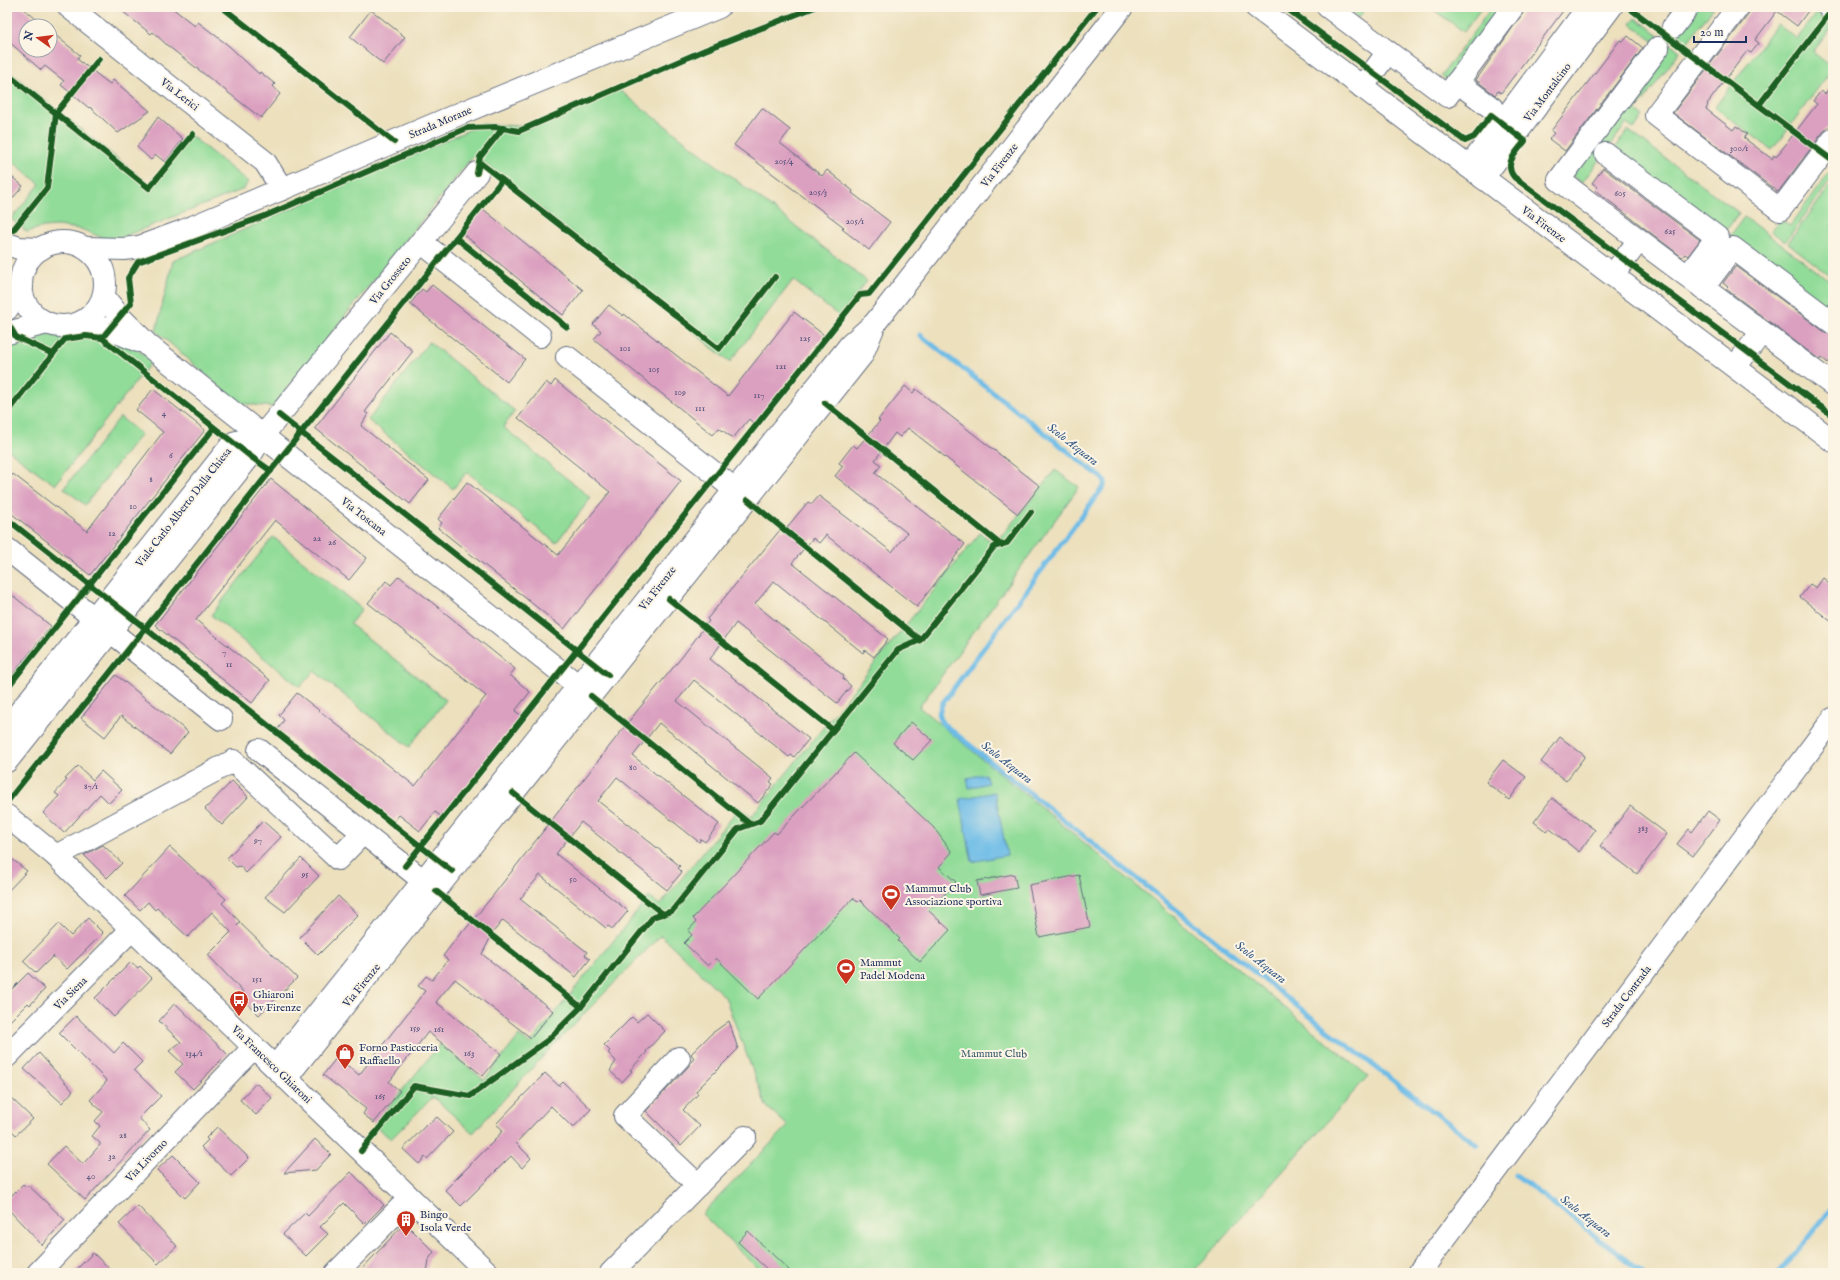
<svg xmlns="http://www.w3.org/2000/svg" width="1840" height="1280" font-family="'IM FELL English',serif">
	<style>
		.green { fill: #91dc98; stroke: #56867b }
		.water { fill: #6dbce7; stroke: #4476a2 }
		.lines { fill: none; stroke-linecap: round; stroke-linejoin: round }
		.stream { stroke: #6dbce7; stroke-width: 5 }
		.building { fill: #dba0c0 }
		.minor-casing { stroke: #646d7f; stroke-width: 24 }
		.minor { stroke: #fff; stroke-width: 22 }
		.cycleway-casing { stroke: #fcf5e5; stroke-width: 8 }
		.cycleway { stroke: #1b5e20; stroke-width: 6 }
		.labels { text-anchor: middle; stroke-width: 4; stroke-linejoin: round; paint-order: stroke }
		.number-label { font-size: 9px; fill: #4b4b76 }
		.street-label { font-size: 11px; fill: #1b2f5e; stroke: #fcf5e5 }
		.poi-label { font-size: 11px; fill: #1b2f5e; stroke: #fcf5e5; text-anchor: start }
		.park-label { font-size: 11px; fill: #385a6c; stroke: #fcf5e5 }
		.water-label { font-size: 12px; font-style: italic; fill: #345987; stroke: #fcf5e5 }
	</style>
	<rect width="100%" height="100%" fill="#fcf5e5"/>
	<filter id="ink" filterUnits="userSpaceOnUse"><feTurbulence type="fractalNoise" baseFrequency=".025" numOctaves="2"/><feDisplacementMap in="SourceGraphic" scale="8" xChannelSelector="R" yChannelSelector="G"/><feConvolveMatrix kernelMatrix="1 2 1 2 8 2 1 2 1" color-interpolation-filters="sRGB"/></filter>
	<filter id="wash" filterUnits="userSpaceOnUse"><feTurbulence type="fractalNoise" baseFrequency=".012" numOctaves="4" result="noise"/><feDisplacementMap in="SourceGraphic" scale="16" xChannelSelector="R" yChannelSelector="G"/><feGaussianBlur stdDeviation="0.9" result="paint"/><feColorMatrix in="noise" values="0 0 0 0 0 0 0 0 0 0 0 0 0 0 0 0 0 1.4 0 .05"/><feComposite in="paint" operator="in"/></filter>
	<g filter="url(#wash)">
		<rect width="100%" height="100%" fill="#ece0bd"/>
		<!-- green -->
		<g class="green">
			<polygon points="1343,7 1367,7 1358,18"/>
			<polygon points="1430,7 1482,7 1464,32"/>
			<polygon points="1492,7 1506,7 1450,82 1441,76"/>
			<polygon points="1697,7 1714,7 1686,44 1676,36"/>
			<polygon points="1816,13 1833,26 1813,52 1833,68 1772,150 1715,107 1777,24 1797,39"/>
			<polygon points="1636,18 1680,51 1636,111 1643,116 1634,129 1626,124 1582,183 1571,175 1665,50 1631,24"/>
			<polygon points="7,70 150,185 190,135 248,182 244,189 120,238 105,239 81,229 57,226 43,227 27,232 11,219 40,184 7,157"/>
			<polygon points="619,90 867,281 840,317 793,280 730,362 474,155 272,407 238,403 156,331 173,261 482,124 533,127"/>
			<polygon points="1628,130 1739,213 1725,232 1614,149"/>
			<polygon points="1833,167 1833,177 1785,242 1771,231 1780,219 1790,226"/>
			<polygon points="1833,182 1833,278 1788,243"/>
			<polygon points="1744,217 1833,283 1833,313 1730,236"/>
			<polygon points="35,332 60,337 90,332 123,338 152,361 55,485 7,449 7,340"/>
			<polygon points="429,342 515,411 503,427 591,498 556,543 467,472 453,489 368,420"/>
			<polygon points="120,417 141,434 85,505 64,488"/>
			<polygon points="1055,470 1079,487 919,707 1368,1076 1192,1273 762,1273 702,1214 788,1126 766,1106 725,997 661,935 548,1051 473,1133 433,1097 391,1139 374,1125 440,1044 484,1080 519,1036 530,1044 649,897 660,905 739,808 751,817 980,533 995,544"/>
			<polygon points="273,537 362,609 350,624 446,700 409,747 314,671 300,687 211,615"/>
		</g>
		<!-- water -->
		<g class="water">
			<polygon points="985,774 988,783 969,788 967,778"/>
			<polygon points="995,792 1007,855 972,862 960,799"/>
		</g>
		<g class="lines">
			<!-- stream -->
			<g class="stream">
				<polyline points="920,335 1102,478 1105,482 1104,486 942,704 939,713 942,723 1321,1025 1477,1145"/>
				<polyline points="1516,1175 1643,1273"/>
				<polyline points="1779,1273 1833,1207"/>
			</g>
		</g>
		<g id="blocks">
			<!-- building -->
			<g class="building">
				<polygon points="7,7 22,7 44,26 26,26 26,50 50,50 50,31 80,55 77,59 110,84 113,80 150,111 118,133 90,107 89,108 61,85 64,81 45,66 41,70 7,40"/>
				<polygon points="117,7 171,7 195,26 198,22 229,46 259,74 260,72 275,84 273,86 280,94 261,118 168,46 153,32 151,34"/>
				<polygon points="1527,7 1566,7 1501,93 1498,91 1495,95 1476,80"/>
				<polygon points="1750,7 1811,7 1797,26 1777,11 1755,40 1759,43 1751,53 1747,51 1707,104 1708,105 1706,109 1733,130 1736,126 1747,134 1744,138 1772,159 1774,155 1776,157 1817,104 1813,101 1821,91 1825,94 1833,82 1833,123 1823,132 1778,192 1673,113 1748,15"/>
				<polygon points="371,10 405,37 383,64 350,37"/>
				<polygon points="1628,36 1643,48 1565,151 1549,139 1554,133 1551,131 1620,40 1623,42"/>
				<polygon points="762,108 790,130 780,143 822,176 827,170 853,191 852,193 890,222 869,250 842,229 844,227 734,145"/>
				<polygon points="158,117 183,139 165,162 156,155 151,160 137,147"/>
				<polygon points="1603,168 1700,240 1688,256 1685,254 1682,257 1595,190 1598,187 1592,183"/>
				<polygon points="7,173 23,186 7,205"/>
				<polygon points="483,209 583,290 563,315 463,234"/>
				<polygon points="1736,266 1826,333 1833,335 1833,356 1828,363 1822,358 1820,360 1726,289 1728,287 1723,283"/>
				<polygon points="432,285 525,359 507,382 410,304 422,289 426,292"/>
				<polygon points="609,305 623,316 624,314 728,396 794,312 824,335 754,424 749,419 733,438 719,428 713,435 594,339 601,331 593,324"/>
				<polygon points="390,332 413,351 365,412 368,414 361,426 429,480 410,504 315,428"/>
				<polygon points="555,380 681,481 564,629 438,528 442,523 438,519 467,482 558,555 610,492 518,418 546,382 551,386"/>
				<polygon points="905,386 913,393 916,389 1040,486 1018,514 908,428 900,437 895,433 875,460 881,465 875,473 965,544 917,607 826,535 819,543 813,538 792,563 888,639 874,657 865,650 863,653 774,581 755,604 844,676 843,679 851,686 837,703 736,623 710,659 809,739 794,757 791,755 789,757 694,680 677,701 773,778 770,782 773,784 758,803 659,723 633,756 719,824 705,842 701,839 699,842 617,777 598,801 680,866 678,868 682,872 667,890 581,822 556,854 628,911 613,929 608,926 606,928 540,875 520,899 587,952 585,955 590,959 576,977 503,920 494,931 482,954 553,1011 531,1038 455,979 436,1002 501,1054 483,1076 428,1032 389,1082 400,1091 374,1123 363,1114 366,1109 323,1075 337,1057 359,1075 425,991 418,986 426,976 432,980 448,960 443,956 463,930 464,931 491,898 637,711 682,657 709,621 707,619 780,530 783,532 808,502 812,504 819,496 892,552 907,533 835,476 843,466 839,463 853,445 857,448 880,421 878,420"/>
				<polygon points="153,389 205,430 90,575 7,510 7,482 13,474 87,531 163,432 136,410"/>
				<polygon points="271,479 367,558 349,580 275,520 196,620 270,680 252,703 155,625"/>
				<polygon points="399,576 515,669 510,675 530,692 515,711 522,716 464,790 442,817 435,812 420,831 399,815 394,821 278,729 284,720 279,715 297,693 415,786 486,696 368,603 386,581 391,585"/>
				<polygon points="1823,578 1833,586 1833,623 1800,597 1810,584 1816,588"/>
				<polygon points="7,591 51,626 7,681"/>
				<polygon points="116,675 188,732 170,754 121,716 105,737 81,718"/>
				<polygon points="911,722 932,740 913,760 893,743"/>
				<polygon points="1560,737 1585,756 1566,781 1541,762"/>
				<polygon points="854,753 933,827 952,852 939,867 956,882 929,911 950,930 920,962 898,941 900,939 860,900 858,902 853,898 758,999 716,958 708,966 684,943 692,935 688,931 696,922 693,918 774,832 777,834"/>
				<polygon points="1503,760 1526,777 1509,800 1486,782"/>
				<polygon points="78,766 93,780 101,771 122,790 109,803 100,794 64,833 43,813 59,796 55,793 67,780 65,779"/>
				<polygon points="232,781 248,797 222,825 205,809"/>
				<polygon points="1552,798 1595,830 1579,852 1550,829 1547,832 1534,822"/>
				<polygon points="1630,806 1667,834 1637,874 1600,846"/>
				<polygon points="1708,811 1720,820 1693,856 1677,844 1689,829 1692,832"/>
				<polygon points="263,821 281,837 246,873 240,866 236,867 227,858"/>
				<polygon points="103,845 122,863 107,878 84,855"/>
				<polygon points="170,847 226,899 222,903 240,922 237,926 240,923 297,978 259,1015 239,996 243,992 208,955 231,932 212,912 188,937 157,908 155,910 148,902 140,910 125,896"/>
				<polygon points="7,855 27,871 7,892"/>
				<polygon points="301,858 319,876 285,912 265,897"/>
				<polygon points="1014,874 1017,888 980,895 977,881"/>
				<polygon points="1079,875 1090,927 1039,937 1029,885"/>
				<polygon points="338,896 358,915 318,955 300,937"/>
				<polygon points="88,918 103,933 67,969 53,956 36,973 23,961 59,924 71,936"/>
				<polygon points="131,962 138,968 140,966 152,978 114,1017 95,998"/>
				<polygon points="28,973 45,989 30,1005 28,1003 7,1024 7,994"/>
				<polygon points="175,1003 227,1054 193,1089 175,1072 183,1064 169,1051 181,1042 159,1021"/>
				<polygon points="647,1013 665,1031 646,1051 647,1052 630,1070 632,1071 622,1082 610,1071 616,1061 608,1053 610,1051 604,1045 632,1017 637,1022"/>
				<polygon points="76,1016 114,1053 123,1043 142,1062 134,1070 161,1096 139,1118 150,1130 85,1200 47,1164 64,1146 83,1164 100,1145 100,1143 92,1136 100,1126 95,1121 103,1112 90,1100 107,1081 59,1033"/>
				<polygon points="729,1021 738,1049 696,1091 698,1094 683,1110 700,1126 681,1146 646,1111 688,1067 694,1058 691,1054 711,1034"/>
				<polygon points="39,1053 73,1091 62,1103 24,1069"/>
				<polygon points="545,1073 559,1086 563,1082 591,1109 573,1128 551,1106 516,1143 531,1158 522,1168 511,1156 461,1206 445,1190 495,1140 503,1130 496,1124"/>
				<polygon points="256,1083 272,1098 256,1115 240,1100"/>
				<polygon points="7,1094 33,1119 16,1135 7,1126"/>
				<polygon points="437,1117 453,1132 427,1159 425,1157 419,1164 403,1149 428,1123 429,1124"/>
				<polygon points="217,1127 249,1158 231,1176 201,1147 208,1140 206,1138"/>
				<polygon points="315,1139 331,1154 316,1170 284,1173"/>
				<polygon points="173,1155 200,1182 185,1198 157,1170"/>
				<polygon points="351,1172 384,1205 365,1224 344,1203 320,1227 328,1234 306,1256 283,1234 305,1213 308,1216"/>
				<polygon points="23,1184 26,1187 28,1185 65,1220 42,1245 7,1208 7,1200"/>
				<polygon points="138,1206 177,1246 158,1264 119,1224"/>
				<polygon points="405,1223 434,1252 429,1259 427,1273 358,1273"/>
				<polygon points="748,1231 792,1273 771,1273 738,1242"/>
				<polygon points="93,1253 114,1273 73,1273"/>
			</g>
		</g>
	</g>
	<g filter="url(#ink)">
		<use href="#blocks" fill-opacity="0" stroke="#646d7f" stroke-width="1"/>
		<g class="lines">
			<!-- minor casing -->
			<g class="minor-casing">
				<g id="minor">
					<polyline points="69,7 265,162 282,189"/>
					<polyline points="1256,7 1833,441"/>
					<polyline points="1328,7 1447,96 1513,7"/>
					<polyline points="1738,7 1656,115 1780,210 1833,140"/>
					<polyline points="1829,7 1833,10"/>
					<polyline points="1673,27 1688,7"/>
					<polyline points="1658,48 1559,180 1833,385"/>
					<polyline points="1457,82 1492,108"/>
					<polyline points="1362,87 1388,52"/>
					<polyline points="1606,154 1717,237 1688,276"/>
					<polyline points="1469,167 1588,7"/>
					<polyline points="1483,178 1611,7"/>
					<polyline points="421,242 477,173"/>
					<circle cx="63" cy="284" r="42"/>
					<polyline points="7,244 19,248 41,249"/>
					<polyline points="86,248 124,249 139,247 183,231 459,114 719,7"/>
					<polyline points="1613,275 1639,240"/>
					<polyline points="1703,288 1733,248 1833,323"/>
					<polyline points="104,297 120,317 149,346 590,695"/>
					<polyline points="7,309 22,287"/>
					<polyline points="78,324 110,329 138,341"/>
					<polyline points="7,333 47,323"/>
					<polyline points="567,357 747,499"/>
					<polyline points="1735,367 1762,332"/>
					<polyline points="7,549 221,719"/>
					<polyline points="7,728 233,443 262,436"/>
					<polyline points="259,750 435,890"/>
					<polyline points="7,761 250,456 262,436 421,242 540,336"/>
					<polyline points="7,816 56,856 488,1273"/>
					<polyline points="56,856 233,761 338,859 363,833"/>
					<polyline points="7,1056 132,929"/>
					<polyline points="679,1058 625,1116 698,1185"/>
					<polyline points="275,1067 850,345 875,323 1122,7"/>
					<polyline points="286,1078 862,355 874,326"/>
					<polyline points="38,1273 254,1047"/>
					<polyline points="336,1273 410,1198"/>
					<polyline points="611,1273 745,1137"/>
					<polyline points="1419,1273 1833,719"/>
				</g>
			</g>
			<!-- minor -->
			<use href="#minor" class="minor"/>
			<!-- cycleway casing -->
			<g class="cycleway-casing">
				<g id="cycleway">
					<polyline points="222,7 394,142"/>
					<path d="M 1285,7 L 1465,141 L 1474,137 L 1491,115 L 1525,141 C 1517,152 1503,163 1514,177 L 1833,416"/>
					<polyline points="1628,7 1833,161"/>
					<polyline points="7,74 149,188 193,134"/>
					<polyline points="1759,105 1833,9"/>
					<polyline points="479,162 719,349 775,277"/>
					<polyline points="477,173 480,157 503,128"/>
					<polyline points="13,230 47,188 56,113 99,59"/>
					<polyline points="456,238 567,327"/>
					<polyline points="7,322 16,337 53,354"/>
					<polyline points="102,338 250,456 271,471"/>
					<polyline points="825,403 1001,545"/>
					<polyline points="7,412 65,339 86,336 102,338 131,303 128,278 138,262 265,216 467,128 496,127 519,131 705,50 815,7"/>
					<polyline points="279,415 608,675"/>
					<polyline points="748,500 920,640"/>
					<polyline points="7,519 452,871"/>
					<polyline points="669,599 833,730"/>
					<polyline points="7,688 214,428"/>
					<polyline points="591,696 750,824"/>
					<polyline points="513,793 663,914"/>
					<polyline points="7,802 502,180"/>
					<polyline points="405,866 860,295 869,294 1097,7"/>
					<polyline points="436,891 581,1007"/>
					<polyline points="361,1151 414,1086 470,1096 548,1040 581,1007 653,917 672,911 738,829 760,821 898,650 920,640 994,547 1007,543 1031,512"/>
				</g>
			</g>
			<!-- cycleway -->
			<use href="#cycleway" class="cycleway"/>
		</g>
	</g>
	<!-- icons -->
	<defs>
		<g id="stadium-pin" transform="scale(1)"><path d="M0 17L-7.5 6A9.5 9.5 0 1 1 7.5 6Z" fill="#c8321e" stroke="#fcf5e5"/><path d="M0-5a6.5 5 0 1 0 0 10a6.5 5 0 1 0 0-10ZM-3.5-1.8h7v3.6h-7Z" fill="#fff"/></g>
		<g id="bus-pin" transform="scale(1)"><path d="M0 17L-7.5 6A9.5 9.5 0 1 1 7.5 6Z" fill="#c8321e" stroke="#fcf5e5"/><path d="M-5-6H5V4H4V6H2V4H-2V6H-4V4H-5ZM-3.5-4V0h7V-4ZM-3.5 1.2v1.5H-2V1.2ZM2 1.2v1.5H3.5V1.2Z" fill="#fff"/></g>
		<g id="shop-pin" transform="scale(1)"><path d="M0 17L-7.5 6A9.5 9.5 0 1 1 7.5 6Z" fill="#c8321e" stroke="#fcf5e5"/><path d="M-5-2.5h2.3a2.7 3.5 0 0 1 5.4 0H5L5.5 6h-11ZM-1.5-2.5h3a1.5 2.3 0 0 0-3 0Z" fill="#fff"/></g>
		<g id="building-pin" transform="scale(1)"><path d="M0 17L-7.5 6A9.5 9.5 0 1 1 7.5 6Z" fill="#c8321e" stroke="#fcf5e5"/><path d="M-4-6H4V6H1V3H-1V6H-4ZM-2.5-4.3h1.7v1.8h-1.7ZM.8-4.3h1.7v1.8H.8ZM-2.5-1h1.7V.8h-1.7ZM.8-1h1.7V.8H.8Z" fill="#fff"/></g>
	</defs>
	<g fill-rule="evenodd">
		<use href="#stadium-pin" x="891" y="894"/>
		<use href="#stadium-pin" x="846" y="968"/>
		<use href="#bus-pin" x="239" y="1000"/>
		<use href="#shop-pin" x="345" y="1053"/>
		<use href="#building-pin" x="406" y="1220"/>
	</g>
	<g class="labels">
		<!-- number labels -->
		<g class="number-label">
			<text x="1739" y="151">300/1</text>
			<text x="784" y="164">205/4</text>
			<text x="818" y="195">205/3</text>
			<text x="1620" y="196">605</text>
			<text x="855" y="224">205/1</text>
			<text x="1670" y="234">625</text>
			<text x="805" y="341">125</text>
			<text x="625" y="351">101</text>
			<text x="781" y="369">121</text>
			<text x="654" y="372">105</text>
			<text x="680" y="395">109</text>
			<text x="759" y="398">117</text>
			<text x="700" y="411">111</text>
			<text x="164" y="416">4</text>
			<text x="171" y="458">6</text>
			<text x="151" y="482">8</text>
			<text x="133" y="509">10</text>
			<text x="112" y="536">12</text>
			<text x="317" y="541">22</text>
			<text x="332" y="545">26</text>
			<text x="224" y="655">7</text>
			<text x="229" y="667">11</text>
			<text x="633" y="770">80</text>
			<text x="91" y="789">87/1</text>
			<text x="1643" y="831">383</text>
			<text x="258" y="843">97</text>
			<text x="305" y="877">95</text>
			<text x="573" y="882">50</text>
			<text x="257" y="982">151</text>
			<text x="415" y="1031">159</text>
			<text x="439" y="1032">161</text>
			<text x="194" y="1056">134/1</text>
			<text x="469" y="1056">163</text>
			<text x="380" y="1099">165</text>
			<text x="123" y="1138">28</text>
			<text x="112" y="1159">32</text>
			<text x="91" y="1179">40</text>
		</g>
		<!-- street labels -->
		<g class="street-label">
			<text transform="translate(1547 92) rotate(-53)" y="4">Via Montalcino</text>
			<text transform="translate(180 94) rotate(38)" y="4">Via Lerici</text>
			<text transform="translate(440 122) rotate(-23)" y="4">Strada Morane</text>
			<text transform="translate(999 165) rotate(-52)" y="4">Via Firenze</text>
			<text transform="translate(1544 224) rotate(37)" y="4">Via Firenze</text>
			<text transform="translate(390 280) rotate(-51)" y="4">Via Grosseto</text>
			<text transform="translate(183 507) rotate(-52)" y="4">Viale Carlo Alberto Dalla Chiesa</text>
			<text transform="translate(364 516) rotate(38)" y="4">Via Toscana</text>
			<text transform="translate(657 588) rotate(-52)" y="4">Via Firenze</text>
			<text transform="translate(361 985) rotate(-51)" y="4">Via Firenze</text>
			<text transform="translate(70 993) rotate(-45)" y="4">Via Siena</text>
			<text transform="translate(1626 996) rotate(-53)" y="4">Strada Contrada</text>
			<text transform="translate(272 1064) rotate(44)" y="4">Via Francesco Ghiaroni</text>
			<text transform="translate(146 1160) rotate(-46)" y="4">Via Livorno</text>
		</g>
		<!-- poi labels -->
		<g class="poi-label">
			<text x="905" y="892">Mammut Club<tspan x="905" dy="13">Associazione sportiva</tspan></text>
			<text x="860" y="966">Mammut<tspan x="860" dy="13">Padel Modena</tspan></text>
			<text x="253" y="998">Ghiaroni<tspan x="253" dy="13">bv Firenze</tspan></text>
			<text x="359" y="1051">Forno Pasticceria<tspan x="359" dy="13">Raffaello</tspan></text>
			<text x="420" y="1218">Bingo<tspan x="420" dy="13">Isola Verde</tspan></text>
		</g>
		<!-- park labels -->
		<g class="park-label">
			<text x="994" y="1057">Mammut Club</text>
		</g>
		<!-- water labels -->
		<g class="water-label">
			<text transform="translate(1073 444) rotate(38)" y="4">Scolo Acquara</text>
			<text transform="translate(1007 762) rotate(38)" y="4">Scolo Acquara</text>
			<text transform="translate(1261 962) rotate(38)" y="4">Scolo Acquara</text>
			<text transform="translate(1586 1216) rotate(38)" y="4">Scolo Acquara</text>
		</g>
	</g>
	<!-- margin -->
	<rect width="1840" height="1280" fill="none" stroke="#fcf5e5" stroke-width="24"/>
	<!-- north arrow -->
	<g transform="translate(38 38) rotate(284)"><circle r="19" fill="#fcf5e5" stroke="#a2a6af"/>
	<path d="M0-3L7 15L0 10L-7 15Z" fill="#c8321e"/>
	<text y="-6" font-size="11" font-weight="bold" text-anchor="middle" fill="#1b2f5e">N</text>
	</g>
	<!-- scale -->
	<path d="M1694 36v6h52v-6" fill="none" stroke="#1b2f5e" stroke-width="2"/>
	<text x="1700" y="36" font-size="12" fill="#1b2f5e" stroke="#fcf5e5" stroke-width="3" paint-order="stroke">20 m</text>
</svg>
